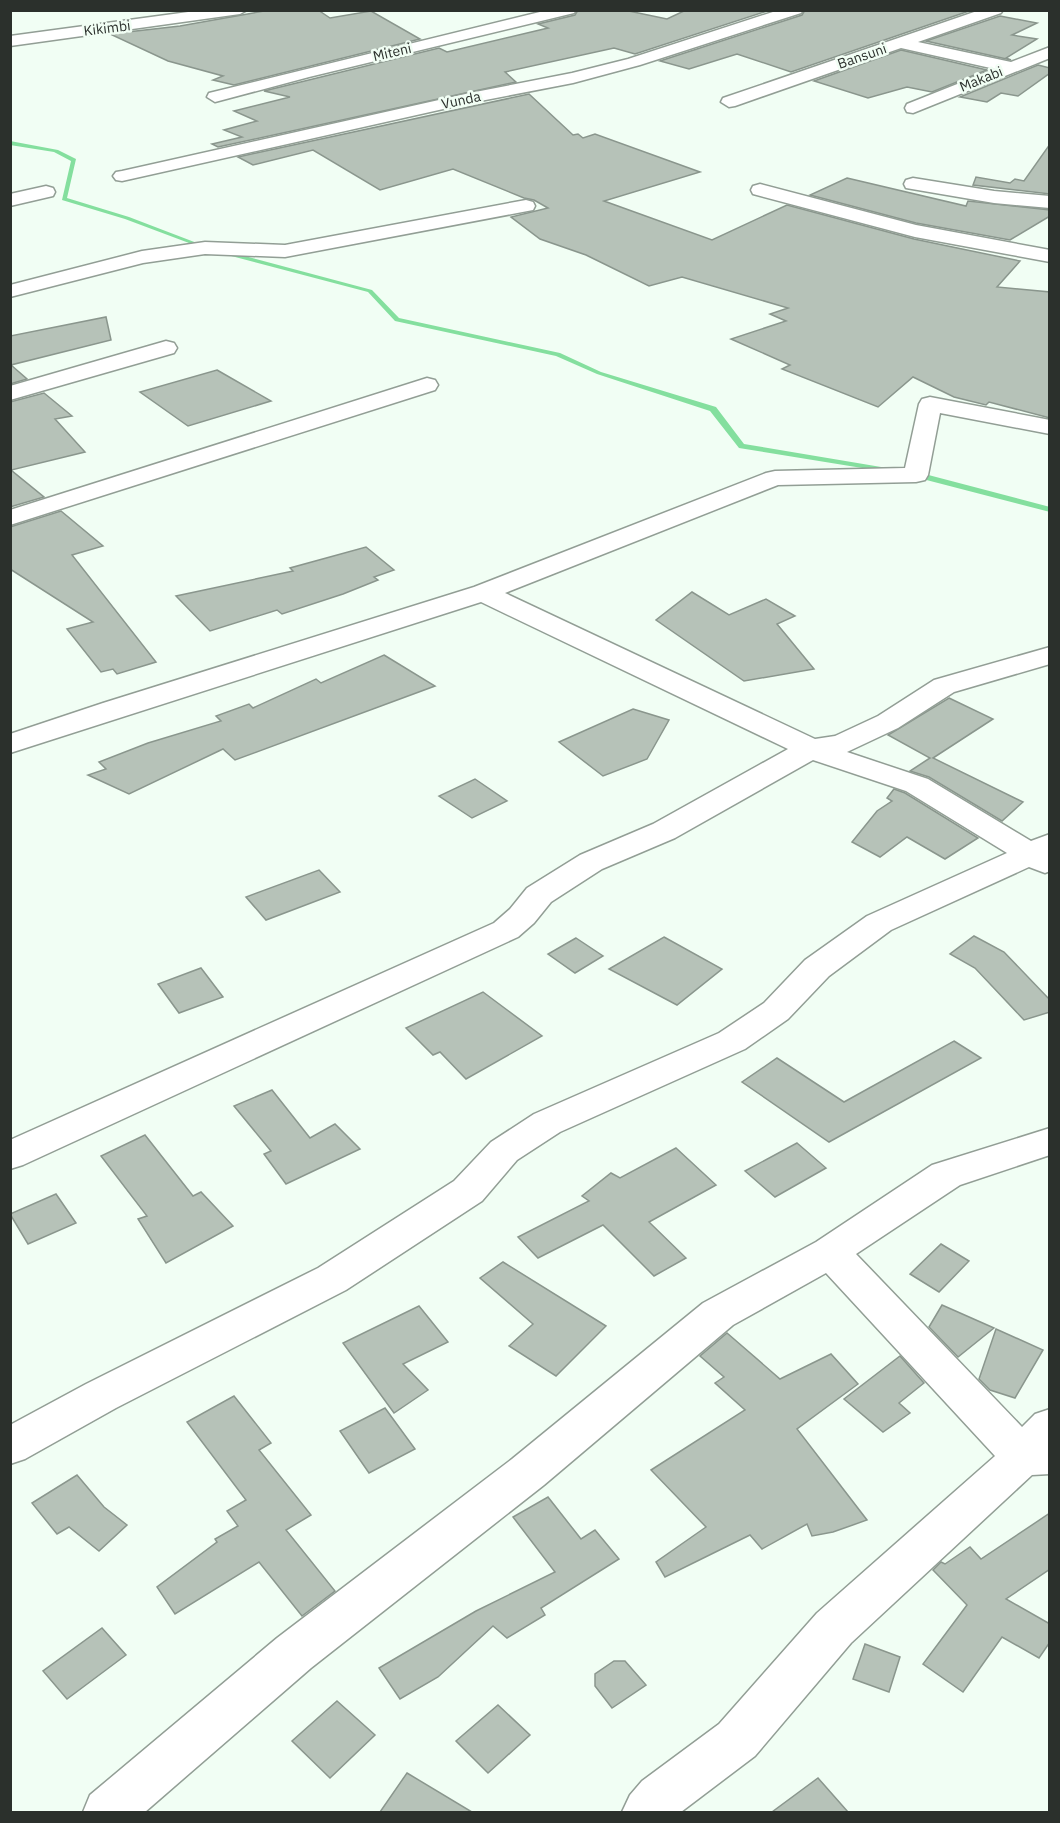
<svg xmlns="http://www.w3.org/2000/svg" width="1060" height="1823" font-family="'IBM Plex Sans',sans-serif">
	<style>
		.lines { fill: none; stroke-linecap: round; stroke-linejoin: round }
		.stream { fill: #84df9e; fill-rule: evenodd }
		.building { fill: #b6c2b8; stroke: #8a968d; stroke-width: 1.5 }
		.minor-casing { stroke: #929e95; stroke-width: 3 }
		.minor { fill: #fff; fill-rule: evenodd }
		.labels { text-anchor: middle; stroke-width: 5; stroke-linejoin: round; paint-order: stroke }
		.far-street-label { font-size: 14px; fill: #2b302c; stroke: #f1fef4 }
	</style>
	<rect width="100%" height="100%" fill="#f1fef4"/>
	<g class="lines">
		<!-- stream -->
		<g class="stream">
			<polygon points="10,141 58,150 76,159 67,198 129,217 210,248 205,249 125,219 62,200 71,161 54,152 10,145"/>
			<polygon points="222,250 372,290 399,318 560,353 601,372 716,407 744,444 893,469 897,471 893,473 739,448 710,411 597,374 556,356 395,321 368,292 220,253 219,252"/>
			<polygon points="911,472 917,472 1050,507 1050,512 911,476"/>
		</g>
	</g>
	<!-- building -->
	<g class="building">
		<polygon points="270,10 318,10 330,18 371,11 420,39 234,85 213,80 223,76 168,61 110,34 180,26"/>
		<polygon points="578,10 624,10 667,19 686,10 770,10 635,54 614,48 505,72 516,82 218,147 212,144 242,137 224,130 257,121 234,111 290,97 264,91 439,48 447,52 548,28 538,24 575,15"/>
		<polygon points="805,10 972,10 791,72 737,54 689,69 660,61 802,15"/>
		<polygon points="1000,16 1037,23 1012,35 1037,39 1006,58 1011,60 926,41"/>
		<polygon points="901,50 987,70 932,92 907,87 868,98 814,81"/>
		<polygon points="1038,65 1050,68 1050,73 1018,96 1001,93 987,102 960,97"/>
		<polygon points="529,94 573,135 578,134 583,138 595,134 700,172 604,201 712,240 787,205 914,239 1020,261 997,287 1050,292 1050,418 989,402 986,405 954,397 913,377 878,407 782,369 790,365 731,339 786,321 770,314 788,308 682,277 649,286 586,255 540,239 511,217 548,208 534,200 524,198 453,169 380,190 313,150 253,165 238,157"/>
		<polygon points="1050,144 1050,194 973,185 976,177 1010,183 1015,179 1024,181"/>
		<polygon points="847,178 966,206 968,201 1050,210 1050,216 1010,240 916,223 810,195"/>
		<polygon points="106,317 111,340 11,365 27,379 10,384 10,336"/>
		<polygon points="217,370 271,401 188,426 140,392"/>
		<polygon points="44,393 72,416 55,419 85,452 11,470 44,497 10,507 10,402"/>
		<polygon points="61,511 103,546 72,555 156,662 117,674 113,669 101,672 67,629 93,622 10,569 10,527"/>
		<polygon points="366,547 394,570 374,577 378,580 343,594 282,614 277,610 210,631 176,596 293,571 290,568"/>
		<polygon points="692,592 729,615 766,599 795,616 777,624 814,669 744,681 656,620"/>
		<polygon points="384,655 435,686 235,760 223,749 129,794 88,775 106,769 99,762 148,743 221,721 216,716 249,704 253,708 316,679 321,683"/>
		<polygon points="949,698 993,719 933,758 1023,802 1002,821 929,777 910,771 930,758 888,735"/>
		<polygon points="633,709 669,720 647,759 603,776 559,742"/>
		<polygon points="475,779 507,801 472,818 439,796"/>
		<polygon points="894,789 905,793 978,838 945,859 907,837 880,857 852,842 877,811 892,801 887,798"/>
		<polygon points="319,870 340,892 266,920 246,897"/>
		<polygon points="974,936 1004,952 1050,1000 1050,1012 1024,1020 975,968 950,954"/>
		<polygon points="664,937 722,969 677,1005 609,969"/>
		<polygon points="576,938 603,956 575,973 548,954"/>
		<polygon points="201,968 223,997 179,1013 158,984"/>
		<polygon points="483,992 542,1036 466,1079 440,1052 433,1055 406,1028"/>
		<polygon points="954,1041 981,1058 829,1142 742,1082 777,1058 844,1102"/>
		<polygon points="272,1090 310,1138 335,1124 360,1149 286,1184 264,1154 271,1151 234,1106"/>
		<polygon points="145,1135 193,1196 201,1192 233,1226 166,1263 138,1219 147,1216 101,1156"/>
		<polygon points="797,1143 826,1168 775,1197 745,1171"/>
		<polygon points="676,1148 716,1185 649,1222 686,1258 654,1276 603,1225 538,1258 518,1237 589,1201 582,1196 611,1173 620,1178"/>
		<polygon points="56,1194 76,1223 28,1244 10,1214"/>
		<polygon points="941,1244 969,1261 939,1292 910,1274"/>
		<polygon points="503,1262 606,1326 556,1376 509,1346 533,1324 480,1278"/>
		<polygon points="942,1305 994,1328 958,1357 929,1327"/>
		<polygon points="419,1306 448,1342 403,1364 428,1390 394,1413 343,1343"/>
		<polygon points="996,1329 1043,1350 1015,1398 990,1390 979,1379"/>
		<polygon points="727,1333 780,1379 831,1354 858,1384 797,1429 867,1520 833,1532 812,1536 807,1524 762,1549 750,1535 665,1577 656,1562 706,1527 651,1470 745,1410 715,1383 724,1377 700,1356"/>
		<polygon points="900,1356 924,1383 899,1403 910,1413 883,1432 844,1399"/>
		<polygon points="234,1396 271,1443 259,1450 311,1515 286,1530 335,1591 302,1616 259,1562 175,1614 157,1587 217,1542 215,1539 238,1526 227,1511 246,1500 187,1422"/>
		<polygon points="385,1408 415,1449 369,1473 340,1431"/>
		<polygon points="77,1475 104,1507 127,1525 99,1551 69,1527 57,1534 32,1503"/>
		<polygon points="548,1497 581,1539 595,1530 619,1559 541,1608 545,1615 507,1638 493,1626 438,1677 400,1699 379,1668 476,1611 555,1572 513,1517"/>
		<polygon points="1050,1513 1050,1569 1006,1599 1050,1624 1050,1642 1039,1658 1002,1637 963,1692 923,1664 967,1605 933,1570 941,1562 945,1564 970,1547 981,1559"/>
		<polygon points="102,1628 126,1655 67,1699 43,1671"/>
		<polygon points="865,1644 900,1657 889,1692 853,1679"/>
		<polygon points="614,1661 625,1661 646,1685 612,1708 595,1686 595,1674"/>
		<polygon points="337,1701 375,1735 330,1778 292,1741"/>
		<polygon points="498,1705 530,1735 488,1773 456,1741"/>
		<polygon points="407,1773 472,1812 380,1812"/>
		<polygon points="818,1778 848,1812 772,1812"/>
	</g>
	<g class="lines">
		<!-- minor casing -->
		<g class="minor-casing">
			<g id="minor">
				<polygon points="203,10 247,10 240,14 10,46 10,36"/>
				<polygon points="548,10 576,10 574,13 309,77 215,102 207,97 209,93"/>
				<polygon points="779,10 803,10 801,13 640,65 573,83 470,103 122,181 116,180 113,176 116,172 122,171 470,93 572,73 628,59"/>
				<polygon points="980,10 1003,10 1001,13 918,42 1011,62 1050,47 1050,58 913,113 907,112 905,108 907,104 995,69 901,48 735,106 729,107 721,102 723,98"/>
				<polygon points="913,178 994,191 1050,196 1050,208 994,203 906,188 904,184 906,180"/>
				<polygon points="760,184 916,225 1050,250 1050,262 915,237 753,194 751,190 753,186"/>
				<polygon points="46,186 53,188 55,192 53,196 10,206 10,194"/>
				<polygon points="526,200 533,202 535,206 533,210 285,257 205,254 143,263 10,297 10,285 142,251 205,242 285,245"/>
				<polygon points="166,341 174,343 177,348 174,353 10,400 10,386"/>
				<polygon points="427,378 435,380 438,385 435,390 10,525 10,510"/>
				<polygon points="930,397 1050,420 1050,434 940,413 928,475 925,480 916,482 778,485 505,593 815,739 835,736 878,716 934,680 1050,647 1050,664 954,692 898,728 847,752 928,779 1031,841 1050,834 1050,871 1045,873 1029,867 891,930 829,976 788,1019 745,1049 560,1132 517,1160 482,1201 346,1290 116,1408 25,1459 10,1464 10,1425 86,1384 318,1268 454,1181 491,1142 534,1114 719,1033 764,1003 805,960 867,916 1007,853 906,791 813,760 675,838 602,869 551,902 534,923 518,937 23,1165 10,1169 10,1140 494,923 510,909 527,888 580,855 653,824 788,749 481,602 10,753 10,734 103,703 474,587 766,473 775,471 905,468 919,404 922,399"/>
				<polygon points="1050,1128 1050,1155 960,1185 856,1254 1022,1427 1035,1414 1050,1409 1050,1474 1032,1475 851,1643 755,1756 681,1812 622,1812 630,1795 642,1781 719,1724 817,1613 995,1456 826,1273 733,1325 544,1485 311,1668 145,1812 83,1812 90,1795 277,1638 512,1459 703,1303 816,1242 932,1165"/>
			</g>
		</g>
		<!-- minor -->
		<use href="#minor" class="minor"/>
	</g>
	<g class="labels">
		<!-- far-street labels -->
		<g class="far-street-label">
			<text transform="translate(107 28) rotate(-7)" y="5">Kikimbi</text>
			<text transform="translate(392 52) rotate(-13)" y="5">Miteni</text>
			<text transform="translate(862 56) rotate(-19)" y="5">Bansuni</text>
			<text transform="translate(981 79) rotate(-22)" y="5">Makabi</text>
			<text transform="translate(461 100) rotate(-12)" y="5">Vunda</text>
		</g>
	</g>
	<!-- border -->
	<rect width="1060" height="1823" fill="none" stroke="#2b302c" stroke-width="24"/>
</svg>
